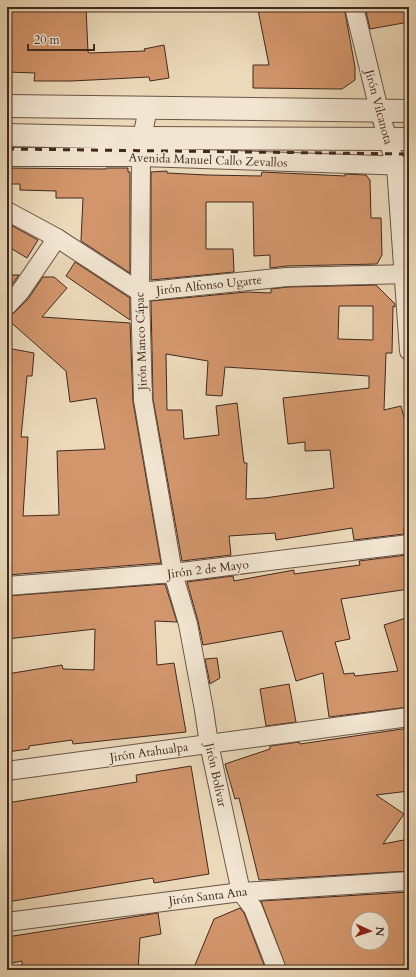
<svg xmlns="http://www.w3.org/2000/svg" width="416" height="977" font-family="Cardo,serif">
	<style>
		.building { fill: #d3966c; stroke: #40291f; fill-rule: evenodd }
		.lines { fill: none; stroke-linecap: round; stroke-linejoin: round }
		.minor-casing { stroke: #6b5546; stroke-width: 20 }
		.tertiary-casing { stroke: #6b5546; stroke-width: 24 }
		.minor { stroke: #f2e6d2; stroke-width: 18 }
		.tertiary { stroke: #f2e6d2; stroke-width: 22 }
		.rail { stroke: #40291f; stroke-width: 3; stroke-dasharray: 7 7; stroke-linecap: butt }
		.labels { text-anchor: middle; stroke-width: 3; stroke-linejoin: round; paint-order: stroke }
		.street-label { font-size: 12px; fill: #40291f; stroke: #f2e6d2 }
	</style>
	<rect width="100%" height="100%" fill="#ebd9b9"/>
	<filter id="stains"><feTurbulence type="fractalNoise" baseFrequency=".005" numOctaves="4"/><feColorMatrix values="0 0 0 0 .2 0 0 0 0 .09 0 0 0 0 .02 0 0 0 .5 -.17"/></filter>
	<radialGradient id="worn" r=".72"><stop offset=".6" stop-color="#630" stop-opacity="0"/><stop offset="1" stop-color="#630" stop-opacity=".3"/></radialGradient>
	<!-- building -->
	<g class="building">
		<polygon points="7,7 41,7 40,10 86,7 88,52 90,53 145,51 144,49 164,45 169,78 150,81 149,77 72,81 34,81 35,73 7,72"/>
		<polygon points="273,7 344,7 355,67 355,80 342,89 253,88 253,65 269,65 258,10"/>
		<polygon points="365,7 409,7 409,22 370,29"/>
		<polygon points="7,168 106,169 106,168 128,168 128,172 130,172 130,273 81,241 83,198 56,198 56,191 20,190 20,184 7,184"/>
		<polygon points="167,171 167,173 207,175 261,176 262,172 345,176 345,174 366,175 370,180 371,218 381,218 382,255 377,264 287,266 270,268 270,255 254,256 253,202 206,202 206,249 233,249 234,272 151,280 151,172"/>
		<polygon points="7,223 38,240 27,258 7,246"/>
		<polygon points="75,262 130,298 130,320 66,276"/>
		<polygon points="7,275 19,275 7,291"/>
		<polygon points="43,277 54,277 67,288 42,317 130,323 133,402 161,563 7,575 7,503 10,460 7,460 7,403 9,384 7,383 7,348 34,353 32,376 27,376 21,437 28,437 23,516 59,515 57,451 105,449 96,398 70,402 66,371 7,319 7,316 14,313 28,299"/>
		<path d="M 376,285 L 395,304 L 395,307 L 393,306 L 392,353 L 386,353 L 384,410 L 401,406 L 409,437 L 409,527 L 404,528 L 404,534 L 354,540 L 352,528 L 276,540 L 275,533 L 229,536 L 231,555 L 182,561 L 153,399 L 151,301 L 247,292 L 271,293 L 271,289 L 288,287 ZM 339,306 L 373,306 L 373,340 L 338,339 ZM 166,354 L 208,361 L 206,395 L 222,396 L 225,367 L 369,376 L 369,388 L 283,398 L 288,444 L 305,442 L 305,451 L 330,450 L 334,488 L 265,498 L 246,499 L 247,463 L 244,463 L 237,403 L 216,406 L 219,435 L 184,439 L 182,410 L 167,410 Z"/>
		<polygon points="407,555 409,589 341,599 350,639 335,642 344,674 354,673 355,676 398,671 384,625 409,617 409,707 329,717 323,673 296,681 282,631 203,645 198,621 187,582 233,576 234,581 294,570 294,574 360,565 359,561"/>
		<polygon points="165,584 177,622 155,621 157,665 174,663 186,732 73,744 72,740 29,746 29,749 7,752 7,674 62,665 63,669 94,670 95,629 7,639 7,596"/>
		<polygon points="217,658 220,678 210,684 205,659"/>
		<polygon points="289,684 296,722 266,726 260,689"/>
		<polygon points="409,728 409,791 376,795 404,814 383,844 409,839 409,871 259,880 239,798 235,799 225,764 270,749 270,746 299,742 300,744"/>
		<polygon points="191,766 209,874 154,883 153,878 7,902 7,803 137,782 136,775"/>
		<path d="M 409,892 L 409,970 L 287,970 L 261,901 ZM 358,919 L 382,919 L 382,943 L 358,943 Z"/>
		<polygon points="240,908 244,913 266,970 206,970 195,965 214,919"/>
		<polygon points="158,913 161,934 140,938 138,970 22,970 22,961 7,964 7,937"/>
	</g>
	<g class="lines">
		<!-- minor casing -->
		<g class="minor-casing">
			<g id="minor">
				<polyline points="354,7 379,110 396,166 409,351"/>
				<polyline points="148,108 142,138 141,157 140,292 143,400 173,573 188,624 204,710 209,744 241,892 253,908 277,970"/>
				<polyline points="7,157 141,157 409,166"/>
				<polyline points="7,211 57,238 140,292 287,277 409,274"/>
				<polyline points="7,306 20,292 57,238"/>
				<polyline points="7,586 173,573 409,544"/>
				<polyline points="7,771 409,717"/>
				<polyline points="7,922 241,892 409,881"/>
			</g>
		</g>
		<!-- tertiary casing -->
		<g class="tertiary-casing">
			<g id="tertiary">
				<polyline points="7,106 409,111"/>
				<polyline points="7,135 142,138 409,139"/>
			</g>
		</g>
		<!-- minor -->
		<use href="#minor" class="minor"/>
		<!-- tertiary -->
		<use href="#tertiary" class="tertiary"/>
		<!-- rail -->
		<polyline class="rail" points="7,149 409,154"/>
	</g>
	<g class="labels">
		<!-- street labels -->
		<g class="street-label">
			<text transform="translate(379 107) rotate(75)" y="4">Jirón Vilcanota</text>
			<text transform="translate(208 160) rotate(2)" y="4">Avenida Manuel Callo Zevallos</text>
			<text transform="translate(209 285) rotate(-6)" y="4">Jirón Alfonso Ugarte</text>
			<text transform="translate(141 341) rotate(-92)" y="4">Jirón Manco Cápac</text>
			<text transform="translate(208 569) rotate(-7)" y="4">Jirón 2 de Mayo</text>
			<text transform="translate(149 752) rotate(-8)" y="4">Jirón Atahualpa</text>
			<text transform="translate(216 775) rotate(78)" y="4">Jirón Bolívar</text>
			<text transform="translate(208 896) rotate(-7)" y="4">Jirón Santa Ana</text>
		</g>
	</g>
	<!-- margin -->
	<rect width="416" height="977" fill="none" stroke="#ebd9b9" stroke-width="24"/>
	<rect x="8" y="8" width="400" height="961" fill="none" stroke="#40291f" stroke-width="2"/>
	<rect x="12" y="12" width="392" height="953" fill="none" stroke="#40291f"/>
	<!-- north arrow -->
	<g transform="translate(370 931) rotate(93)"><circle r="19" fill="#f2e6d2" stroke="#ab9a8a"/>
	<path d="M0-3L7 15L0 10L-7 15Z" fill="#8f2418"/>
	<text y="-6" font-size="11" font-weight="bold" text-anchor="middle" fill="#40291f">N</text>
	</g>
	<!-- scale -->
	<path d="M28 44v6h66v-6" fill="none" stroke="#40291f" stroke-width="2"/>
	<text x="34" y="44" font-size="12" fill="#40291f" stroke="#f2e6d2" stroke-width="3" paint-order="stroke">20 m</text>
	<rect width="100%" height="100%" filter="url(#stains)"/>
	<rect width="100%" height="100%" fill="url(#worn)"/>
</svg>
